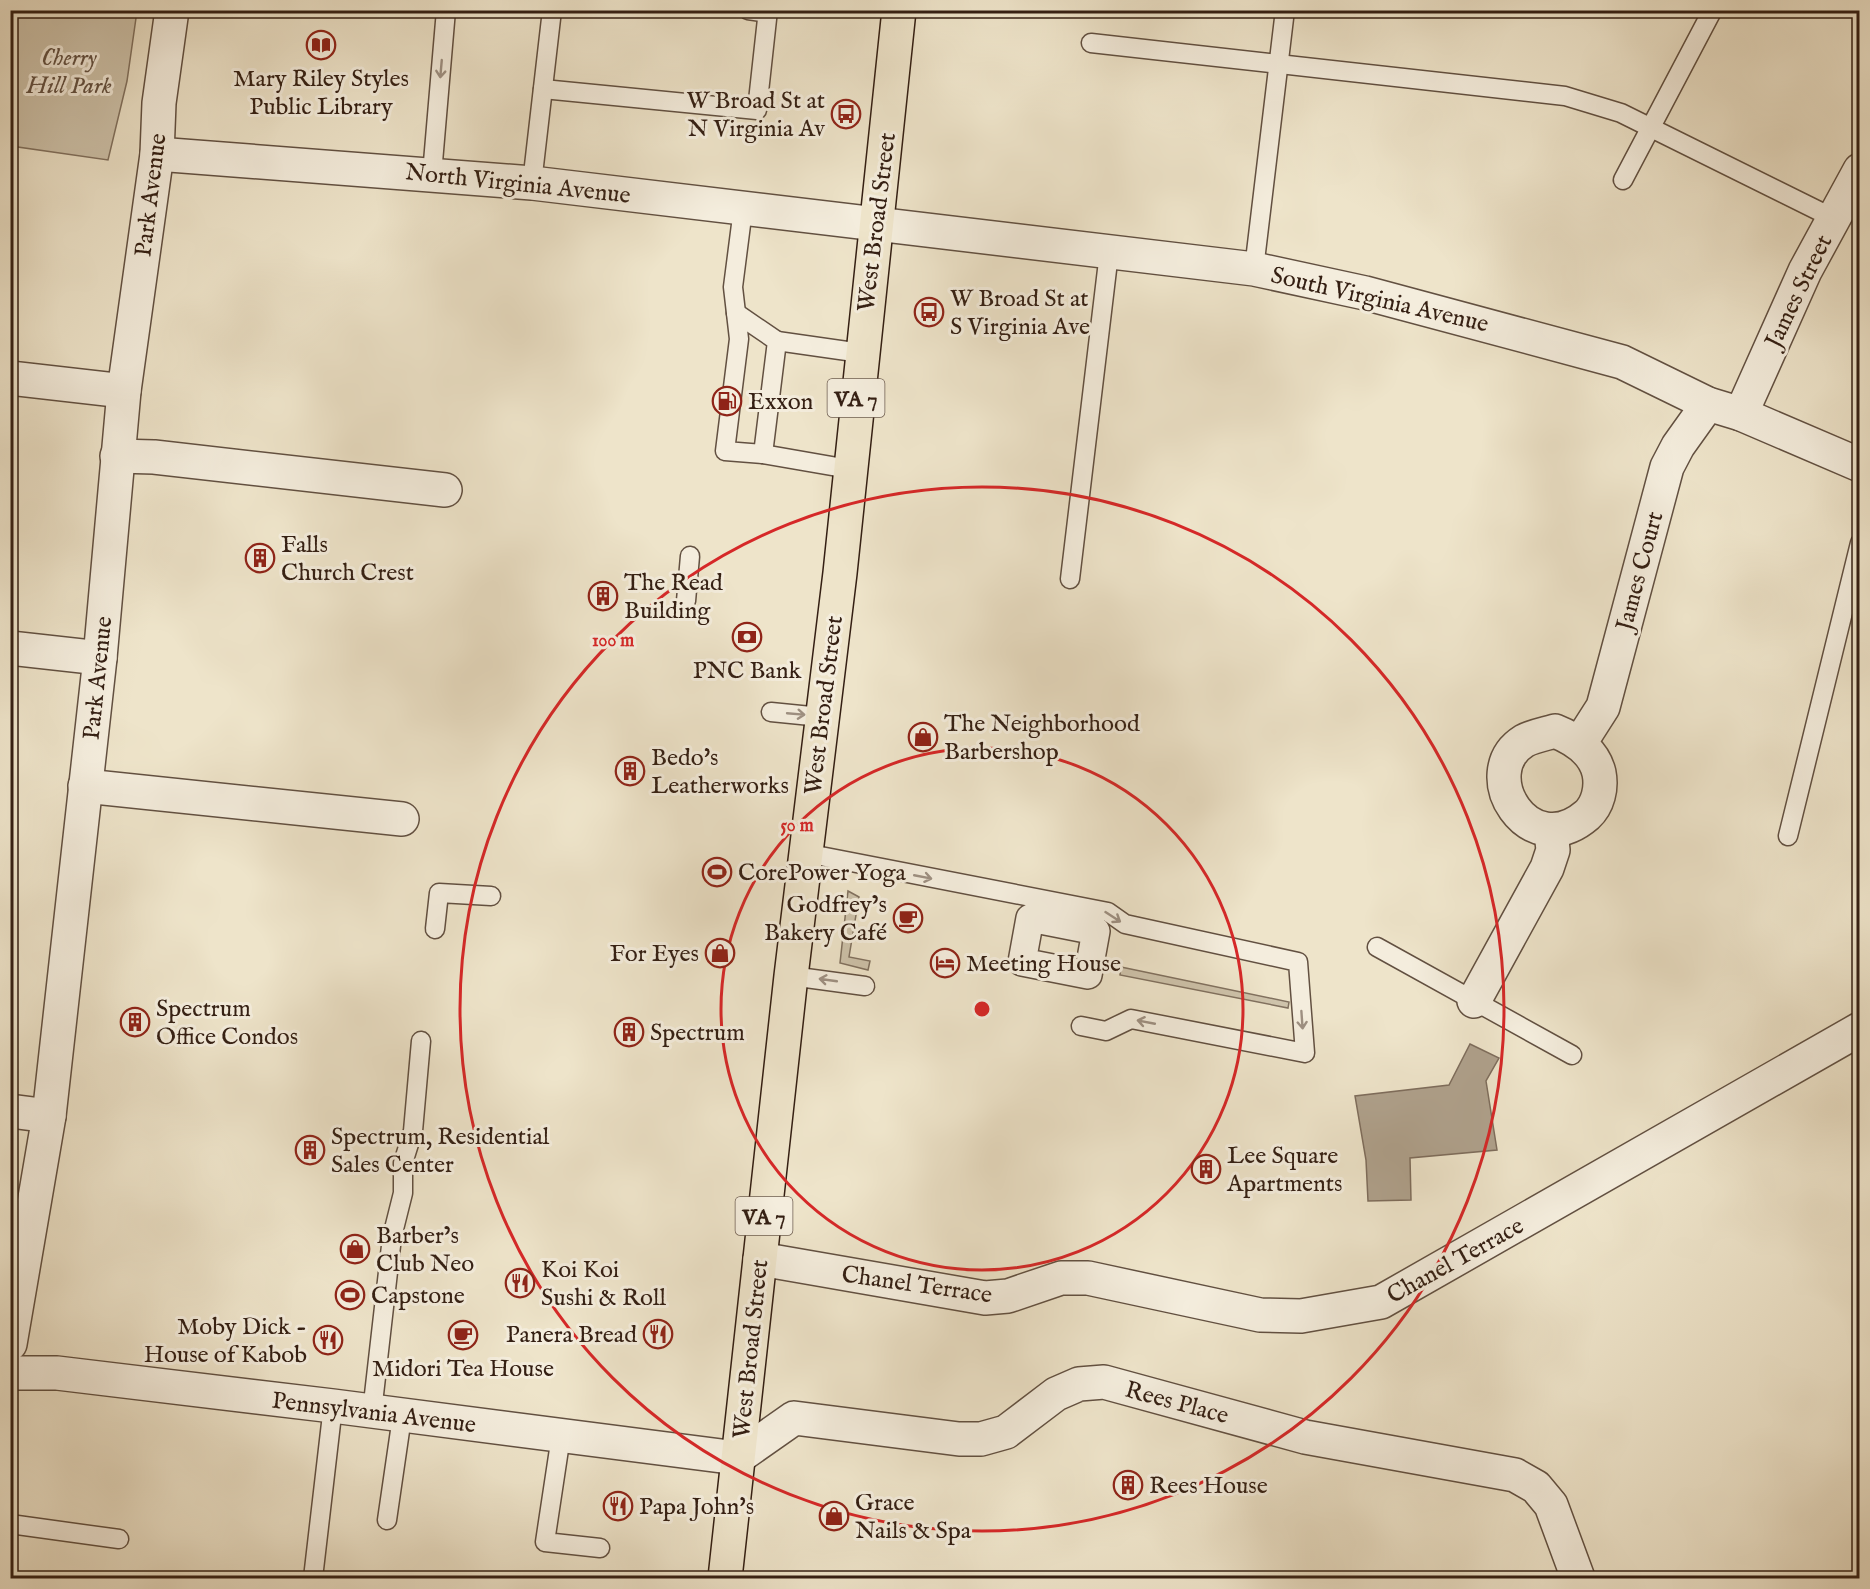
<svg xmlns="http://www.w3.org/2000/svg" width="1870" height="1589" font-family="'IM FELL English',serif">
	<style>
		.green { fill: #cec3ab; stroke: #81715f; stroke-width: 1.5 }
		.water { fill: #afa18c; stroke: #7e6d5c; stroke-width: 1.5 }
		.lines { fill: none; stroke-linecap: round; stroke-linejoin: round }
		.service-casing { stroke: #625041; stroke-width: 21 }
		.pedestrian-casing { stroke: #625041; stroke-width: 30 }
		.minor-casing { stroke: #625041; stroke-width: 36 }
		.primary-casing { stroke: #341f13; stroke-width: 36 }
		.service { stroke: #f4eddd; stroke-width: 18 }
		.pedestrian { stroke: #f4eddd; stroke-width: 27 }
		.minor { stroke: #f4eddd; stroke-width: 33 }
		.primary { stroke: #eee4ca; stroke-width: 33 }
		.oneway { stroke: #9e9082 }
		.ring { fill: none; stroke: #d62828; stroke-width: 3 }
		.labels { text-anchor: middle; stroke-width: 6; stroke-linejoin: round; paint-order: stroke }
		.shield { fill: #f4eddd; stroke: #6e5d50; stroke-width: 1.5 }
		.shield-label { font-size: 22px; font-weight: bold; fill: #341f13 }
		.park-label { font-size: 24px; font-style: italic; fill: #625041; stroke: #f4eddd }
		.poi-label { font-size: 24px; fill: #341f13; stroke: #f4eddd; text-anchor: start }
		.street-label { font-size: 24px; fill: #341f13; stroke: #f4eddd }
		.centre { fill: #d62828; stroke: #f4eddd; stroke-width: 3 }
		.ring-label { font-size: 18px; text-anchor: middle; font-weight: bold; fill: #d62828; stroke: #f4eddd; stroke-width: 6; stroke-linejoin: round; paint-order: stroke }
	</style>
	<rect width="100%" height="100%" fill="#eee4ca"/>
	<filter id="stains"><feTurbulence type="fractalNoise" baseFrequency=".00333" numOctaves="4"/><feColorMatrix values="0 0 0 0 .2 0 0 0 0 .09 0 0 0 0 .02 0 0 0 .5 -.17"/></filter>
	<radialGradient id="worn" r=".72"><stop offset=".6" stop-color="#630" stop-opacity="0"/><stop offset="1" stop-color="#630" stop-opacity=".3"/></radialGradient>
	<!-- green -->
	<g class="green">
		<polygon points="11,10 137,11 127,81 108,160 11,146"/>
		<polygon points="848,891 859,897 849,957 870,961 868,970 840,963"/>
		<polygon points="1121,967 1289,1002 1288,1008 1120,975"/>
	</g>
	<!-- water -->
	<polygon class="water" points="1470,1044 1499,1058 1486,1081 1497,1150 1410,1158 1411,1200 1368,1201 1366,1160 1355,1096 1449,1085"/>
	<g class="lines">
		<!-- service casing -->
		<g class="service-casing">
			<g id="service">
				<polyline points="748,10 768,13"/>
				<polyline points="1091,43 1565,96 1621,113 1833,218"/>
				<polyline points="543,89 757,110 768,10"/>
				<polyline points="432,174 446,10"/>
				<polyline points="1623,180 1711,13"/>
				<polyline points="532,183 552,10"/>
				<polyline points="743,209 733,287 739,339 725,451 763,454 849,469"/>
				<polyline points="1254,269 1285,10"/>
				<polyline points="736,313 777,341 763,454"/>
				<polyline points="777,341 861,353"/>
				<polyline points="1070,579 1109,253"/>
				<polyline points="686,601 690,556"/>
				<polyline points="771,712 821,717"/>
				<polyline points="1788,836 1860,543"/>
				<polyline points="805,853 1108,912 1125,924 1298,962 1305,1053 1131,1019 1106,1031 1081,1026"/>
				<polyline points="435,929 439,893 491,896"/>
				<polyline points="1377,947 1572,1055"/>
				<polyline points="791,976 865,986"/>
				<polyline points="372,1412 392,1237 403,1193 403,1163 413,1131 421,1041"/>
				<polyline points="561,1436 545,1542 600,1548"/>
				<polyline points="387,1520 402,1417"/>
				<polyline points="10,1524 119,1539"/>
				<polyline points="313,1578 333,1406"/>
			</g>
		</g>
		<!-- pedestrian casing -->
		<g class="pedestrian-casing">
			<polygon id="pedestrian" points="1030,918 1096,931 1088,975 1022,962"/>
		</g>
		<!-- minor casing -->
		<g class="minor-casing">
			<g id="minor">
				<polyline points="157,154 532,183 1254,269 1365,293 1622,362 1708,404 1741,414 1860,465"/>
				<polyline points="10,378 124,391"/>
				<polyline points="1741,414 1805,271 1860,170"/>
				<polyline points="117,456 154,457 445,490"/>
				<polyline points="10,648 100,658"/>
				<path d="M 1555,731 C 1575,739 1594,751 1599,773 C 1602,788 1598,805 1587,815 C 1529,865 1473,773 1524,741 C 1533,736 1545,734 1555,731 Z"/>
				<polyline points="1580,743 1603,707 1667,467 1678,446 1708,404"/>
				<polyline points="85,786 402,819"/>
				<polyline points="1474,1001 1547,868 1553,850 1551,832"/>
				<polyline points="10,1111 49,1116"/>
				<polyline points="760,1259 985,1298 1008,1296 1061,1278 1088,1278 1260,1315 1301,1316 1381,1302 1860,1029"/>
				<polyline points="10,1344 49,1116 100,658 124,391 157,154 159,103 172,10"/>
				<polyline points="10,1373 57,1373 333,1406 737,1458 794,1418 959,1439 981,1439 1006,1432 1056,1394 1079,1384 1104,1382 1305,1437 1515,1475 1536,1487 1551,1505 1578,1578"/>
			</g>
		</g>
		<!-- primary casing -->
		<g class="primary-casing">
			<polyline id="primary" points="725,1578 791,976 840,573 899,10"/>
		</g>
		<!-- service -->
		<use href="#service" class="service"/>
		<!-- pedestrian -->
		<use href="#pedestrian" class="pedestrian"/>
		<!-- minor -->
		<use href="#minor" class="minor"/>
		<!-- primary -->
		<use href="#primary" class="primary"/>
	</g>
	<!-- one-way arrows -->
	<defs><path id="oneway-shaft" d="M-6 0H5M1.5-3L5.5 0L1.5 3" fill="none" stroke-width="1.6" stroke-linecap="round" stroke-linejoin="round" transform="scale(1.5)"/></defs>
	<g class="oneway">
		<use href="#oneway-shaft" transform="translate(441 69) rotate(95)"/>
		<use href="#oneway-shaft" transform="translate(796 714) rotate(5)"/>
		<use href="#oneway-shaft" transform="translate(923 877) rotate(11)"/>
		<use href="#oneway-shaft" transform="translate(1113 917) rotate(33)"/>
		<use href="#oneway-shaft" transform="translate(828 980) rotate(-172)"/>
		<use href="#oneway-shaft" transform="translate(1302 1020) rotate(86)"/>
		<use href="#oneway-shaft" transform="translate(1146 1022) rotate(-169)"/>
	</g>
	<!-- distance rings -->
	<g class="ring">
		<circle cx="982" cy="1009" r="261"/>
		<circle cx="982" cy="1009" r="522"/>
	</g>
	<!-- icons -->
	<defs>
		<g id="library-ring" transform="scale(1.5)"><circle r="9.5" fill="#f4eddd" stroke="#8f2418" stroke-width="1.5"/><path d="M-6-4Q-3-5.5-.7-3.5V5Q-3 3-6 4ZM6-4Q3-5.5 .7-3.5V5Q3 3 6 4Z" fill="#8f2418"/></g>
		<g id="bus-ring" transform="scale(1.5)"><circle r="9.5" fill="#f4eddd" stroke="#8f2418" stroke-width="1.5"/><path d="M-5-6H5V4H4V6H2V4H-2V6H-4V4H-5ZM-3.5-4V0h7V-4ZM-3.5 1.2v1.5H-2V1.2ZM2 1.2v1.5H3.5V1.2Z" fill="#8f2418"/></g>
		<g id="fuel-ring" transform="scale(1.5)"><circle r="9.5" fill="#f4eddd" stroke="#8f2418" stroke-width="1.5"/><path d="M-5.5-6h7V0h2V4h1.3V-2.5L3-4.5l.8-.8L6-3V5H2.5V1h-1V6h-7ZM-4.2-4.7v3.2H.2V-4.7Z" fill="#8f2418"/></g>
		<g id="building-ring" transform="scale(1.5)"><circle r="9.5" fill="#f4eddd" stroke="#8f2418" stroke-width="1.5"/><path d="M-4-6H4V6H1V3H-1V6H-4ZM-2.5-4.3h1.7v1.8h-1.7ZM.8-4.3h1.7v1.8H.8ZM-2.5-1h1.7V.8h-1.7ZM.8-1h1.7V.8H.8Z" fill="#8f2418"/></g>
		<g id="bank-ring" transform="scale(1.5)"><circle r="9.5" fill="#f4eddd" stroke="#8f2418" stroke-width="1.5"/><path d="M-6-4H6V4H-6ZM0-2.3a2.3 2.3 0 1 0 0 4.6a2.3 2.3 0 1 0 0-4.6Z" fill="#8f2418"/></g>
		<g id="shop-ring" transform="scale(1.5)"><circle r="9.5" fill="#f4eddd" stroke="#8f2418" stroke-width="1.5"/><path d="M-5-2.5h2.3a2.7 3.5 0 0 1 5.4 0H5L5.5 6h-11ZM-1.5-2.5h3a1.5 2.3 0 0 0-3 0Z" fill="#8f2418"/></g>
		<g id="stadium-ring" transform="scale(1.5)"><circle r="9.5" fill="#f4eddd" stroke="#8f2418" stroke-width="1.5"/><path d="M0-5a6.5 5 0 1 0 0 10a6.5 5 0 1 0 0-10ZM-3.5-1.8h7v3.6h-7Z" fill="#8f2418"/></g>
		<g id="cafe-ring" transform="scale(1.5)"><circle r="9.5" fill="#f4eddd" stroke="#8f2418" stroke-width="1.5"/><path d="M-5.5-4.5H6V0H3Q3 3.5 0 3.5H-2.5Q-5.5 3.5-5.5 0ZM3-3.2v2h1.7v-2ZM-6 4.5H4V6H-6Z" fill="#8f2418"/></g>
		<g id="hotel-ring" transform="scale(1.5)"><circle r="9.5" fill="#f4eddd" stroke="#8f2418" stroke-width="1.5"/><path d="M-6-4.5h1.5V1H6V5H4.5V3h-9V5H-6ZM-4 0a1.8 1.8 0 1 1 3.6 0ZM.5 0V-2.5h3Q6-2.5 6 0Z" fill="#8f2418"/></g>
		<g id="restaurant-ring" transform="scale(1.5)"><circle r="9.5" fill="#f4eddd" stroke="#8f2418" stroke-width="1.5"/><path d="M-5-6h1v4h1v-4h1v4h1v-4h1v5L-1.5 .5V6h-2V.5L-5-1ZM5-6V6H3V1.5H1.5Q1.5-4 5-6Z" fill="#8f2418"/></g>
	</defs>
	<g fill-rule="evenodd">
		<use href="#library-ring" x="321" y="45"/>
		<use href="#bus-ring" x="846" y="114"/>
		<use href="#bus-ring" x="929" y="312"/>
		<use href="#fuel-ring" x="727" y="401"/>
		<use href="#building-ring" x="260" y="558"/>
		<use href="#building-ring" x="603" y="596"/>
		<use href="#bank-ring" x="747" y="637"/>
		<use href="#shop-ring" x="923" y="737"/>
		<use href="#building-ring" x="630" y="771"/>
		<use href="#stadium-ring" x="717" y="872"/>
		<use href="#cafe-ring" x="908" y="918"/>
		<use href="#shop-ring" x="720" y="953"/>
		<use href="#hotel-ring" x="945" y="963"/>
		<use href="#building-ring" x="135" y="1022"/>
		<use href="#building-ring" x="629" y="1032"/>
		<use href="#building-ring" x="310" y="1150"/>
		<use href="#building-ring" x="1206" y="1169"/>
		<use href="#shop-ring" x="355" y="1249"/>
		<use href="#restaurant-ring" x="520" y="1283"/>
		<use href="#stadium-ring" x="350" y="1295"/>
		<use href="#restaurant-ring" x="658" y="1334"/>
		<use href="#cafe-ring" x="463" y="1335"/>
		<use href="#restaurant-ring" x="328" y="1340"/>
		<use href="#building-ring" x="1128" y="1485"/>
		<use href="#restaurant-ring" x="618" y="1506"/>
		<use href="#shop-ring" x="834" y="1516"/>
	</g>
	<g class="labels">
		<!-- shield labels -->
		<g class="shield">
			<rect x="827.5" y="379" width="57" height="38" rx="4.5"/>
			<rect x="735.5" y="1197" width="57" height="38" rx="4.5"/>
		</g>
		<g class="shield-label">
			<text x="856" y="406">VA 7</text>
			<text x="764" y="1224">VA 7</text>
		</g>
		<!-- park labels -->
		<g class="park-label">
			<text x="69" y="65">Cherry<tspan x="69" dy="28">Hill Park</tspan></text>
		</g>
		<!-- poi labels -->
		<g class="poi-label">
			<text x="321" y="86" text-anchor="middle">Mary Riley Styles<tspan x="321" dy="28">Public Library</tspan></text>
			<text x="825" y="108" text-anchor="end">W Broad St at<tspan x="825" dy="28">N Virginia Av</tspan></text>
			<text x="950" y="306">W Broad St at<tspan x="950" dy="28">S Virginia Ave</tspan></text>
			<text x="748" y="409">Exxon</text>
			<text x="281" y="552">Falls<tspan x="281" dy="28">Church Crest</tspan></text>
			<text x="624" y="590">The Read<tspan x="624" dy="28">Building</tspan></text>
			<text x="747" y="678" text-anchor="middle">PNC Bank</text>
			<text x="944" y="731">The Neighborhood<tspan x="944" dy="28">Barbershop</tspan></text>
			<text x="651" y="765">Bedo's<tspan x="651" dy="28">Leatherworks</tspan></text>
			<text x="738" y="880">CorePower Yoga</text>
			<text x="887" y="912" text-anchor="end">Godfrey’s<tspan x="887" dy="28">Bakery Café</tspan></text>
			<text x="699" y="961" text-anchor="end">For Eyes</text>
			<text x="966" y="971">Meeting House</text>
			<text x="156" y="1016">Spectrum<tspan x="156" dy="28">Office Condos</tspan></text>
			<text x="650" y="1040">Spectrum</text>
			<text x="331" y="1144">Spectrum, Residential<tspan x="331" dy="28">Sales Center</tspan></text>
			<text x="1227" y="1163">Lee Square<tspan x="1227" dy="28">Apartments</tspan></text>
			<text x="376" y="1243">Barber’s<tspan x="376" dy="28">Club Neo</tspan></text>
			<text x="541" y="1277">Koi Koi<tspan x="541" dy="28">Sushi &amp; Roll</tspan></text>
			<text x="371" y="1303">Capstone</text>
			<text x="307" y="1334" text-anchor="end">Moby Dick -<tspan x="307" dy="28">House of Kabob</tspan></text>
			<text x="637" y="1342" text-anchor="end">Panera Bread</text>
			<text x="463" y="1376" text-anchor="middle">Midori Tea House</text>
			<text x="1149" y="1493">Rees House</text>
			<text x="855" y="1510">Grace<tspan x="855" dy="28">Nails &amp; Spa</tspan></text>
			<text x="639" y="1514">Papa John's</text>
		</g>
		<!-- street labels -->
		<g class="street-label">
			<text transform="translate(518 183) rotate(6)" y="8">North Virginia Avenue</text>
			<text transform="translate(150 195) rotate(-83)" y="8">Park Avenue</text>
			<text transform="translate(876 222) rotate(-83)" y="8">West Broad Street</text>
			<text transform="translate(1798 291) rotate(-64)" y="8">James Street</text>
			<text transform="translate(1380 299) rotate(13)" y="8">South Virginia Avenue</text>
			<text transform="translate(1639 571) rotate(-75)" y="8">James Court</text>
			<text transform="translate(97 678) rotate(-84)" y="8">Park Avenue</text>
			<text transform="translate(823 705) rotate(-83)" y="8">West Broad Street</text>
			<text transform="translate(1455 1260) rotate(-29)" y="8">Chanel Terrace</text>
			<text transform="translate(917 1284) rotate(8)" y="8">Chanel Terrace</text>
			<text transform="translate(750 1349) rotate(-84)" y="8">West Broad Street</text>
			<text transform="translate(1177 1402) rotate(15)" y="8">Rees Place</text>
			<text transform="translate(374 1412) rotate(7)" y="8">Pennsylvania Avenue</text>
		</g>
	</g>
	<circle cx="982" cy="1009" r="9" class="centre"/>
	<g class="ring-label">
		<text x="613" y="646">100 m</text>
		<text x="797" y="831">50 m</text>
	</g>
	<!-- margin -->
	<rect width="1870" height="1589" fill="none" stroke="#eee4ca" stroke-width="36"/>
	<rect x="12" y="12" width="1846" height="1565" fill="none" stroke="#341f13" stroke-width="3"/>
	<rect x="18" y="18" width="1834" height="1553" fill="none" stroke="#341f13" stroke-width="1.5"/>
	<rect width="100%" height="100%" filter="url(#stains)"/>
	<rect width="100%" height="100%" fill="url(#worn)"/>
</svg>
